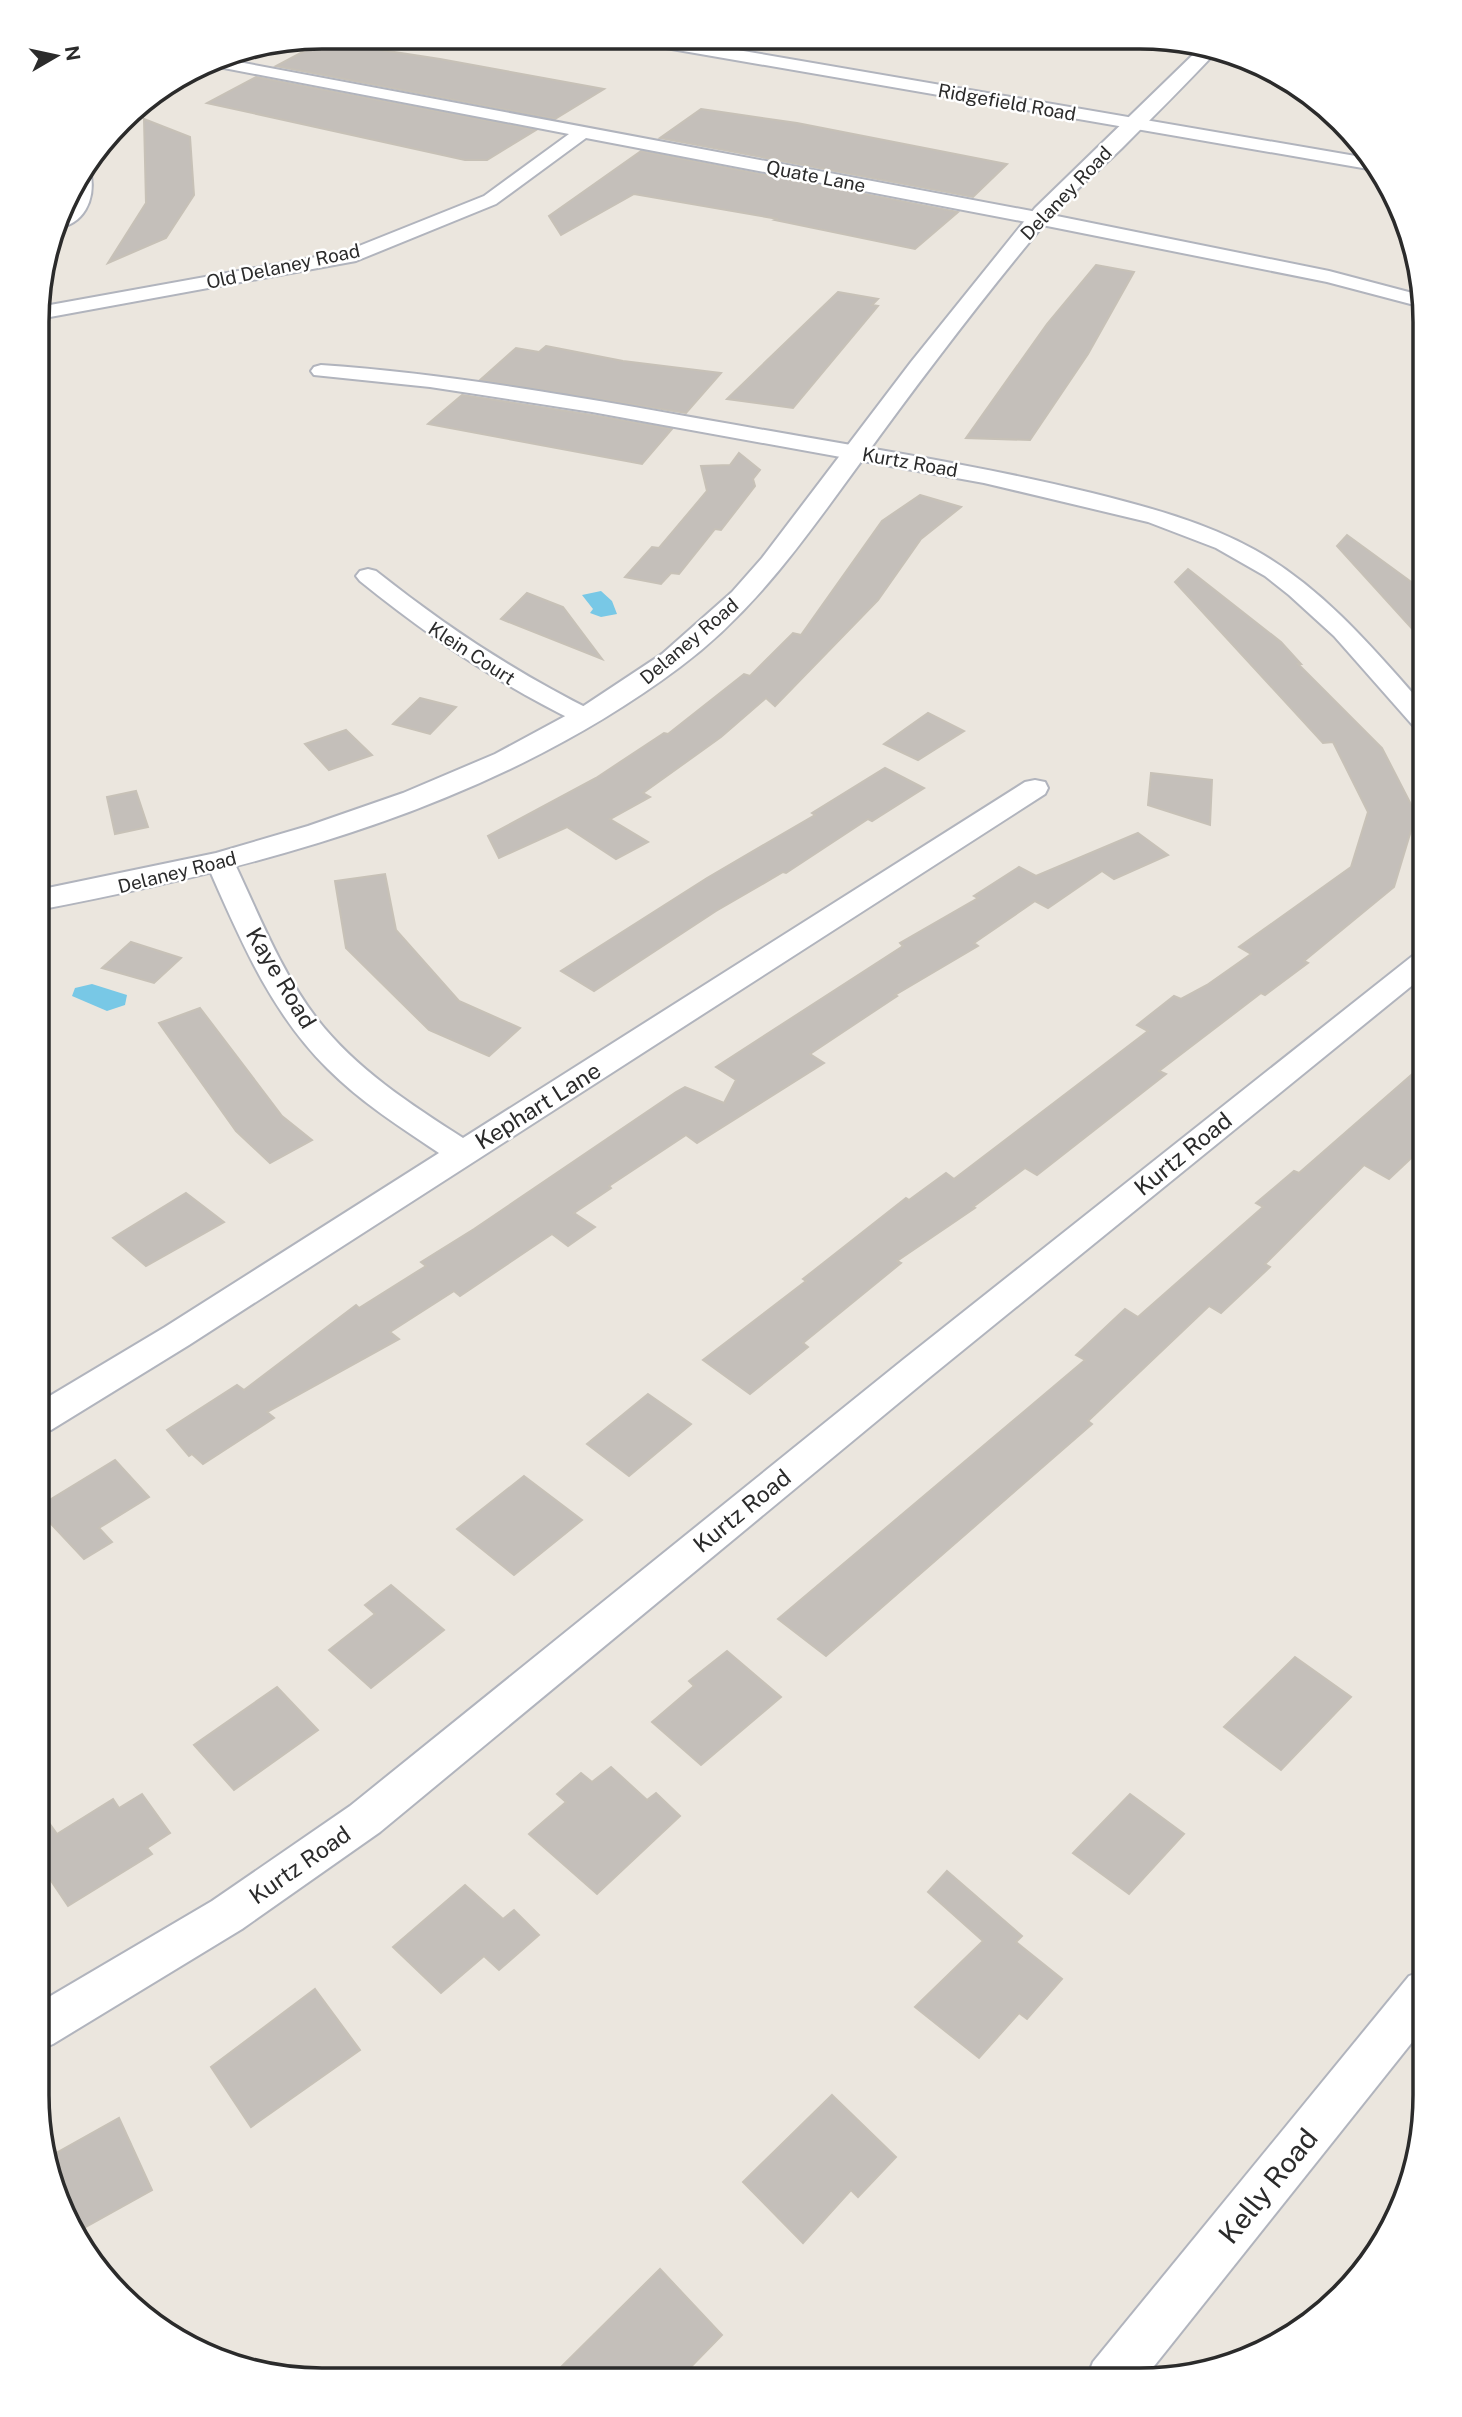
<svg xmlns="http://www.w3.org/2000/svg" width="1462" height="2417" font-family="'Public Sans',sans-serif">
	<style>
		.water { fill: #78c8e6 }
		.building { fill: #c4bfba; stroke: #c7c1b7; stroke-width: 2 }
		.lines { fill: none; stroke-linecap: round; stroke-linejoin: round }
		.minor-casing { stroke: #b1b4bd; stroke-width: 4 }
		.tertiary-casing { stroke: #b1b4bd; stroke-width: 4 }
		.secondary-casing { stroke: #b1b4bd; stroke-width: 4 }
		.minor { fill: #fff; fill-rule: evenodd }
		.tertiary { fill: #fff; fill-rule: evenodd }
		.secondary { fill: #fff; fill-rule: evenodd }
		.labels { text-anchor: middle; stroke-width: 5; stroke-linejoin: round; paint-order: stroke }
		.far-street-label { font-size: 19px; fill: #2b2b2b; stroke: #fff }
		.street-label { font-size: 23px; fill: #2b2b2b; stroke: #fff }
		.near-street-label { font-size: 28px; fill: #2b2b2b; stroke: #fff }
		.rim { fill: none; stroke: #2b2b2b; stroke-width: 3.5 }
	</style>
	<rect width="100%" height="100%" fill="#ebe6de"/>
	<!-- water -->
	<g class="water">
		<polygon points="601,591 612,601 617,614 601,617 590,613 593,609 582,595"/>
		<polygon points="92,984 127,995 125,1005 107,1011 72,996 75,988"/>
	</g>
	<!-- building -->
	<g class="building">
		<polygon points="323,41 440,59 604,89 555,119 276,66"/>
		<polygon points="256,77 536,130 487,160 465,160 207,103"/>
		<polygon points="701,109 797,123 1007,164 973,197 660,138"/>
		<polygon points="144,119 190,137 194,195 166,238 108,263 146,203"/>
		<polygon points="641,151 958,212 915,249 775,220 778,219 634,194 561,235 549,216"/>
		<polygon points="1096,265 1134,272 1088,354 1030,440 966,438 1047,324"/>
		<polygon points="838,292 878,299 872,305 878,306 793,408 727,399"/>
		<polygon points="546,346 623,361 721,373 686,413 480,380 516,348 539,352"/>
		<polygon points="462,395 592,415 672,429 642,464 428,424"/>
		<polygon points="739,453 760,470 753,479 755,486 721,530 715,529 679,574 671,573 661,584 625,577 652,547 659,548 707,491 701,466 730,465"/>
		<polygon points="920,495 961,507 921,539 878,600 775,706 766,698 721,737 643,793 650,797 610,819 648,842 616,859 567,827 499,858 488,836 596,778 664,733 668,734 744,674 750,676 793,633 801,635 882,521"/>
		<polygon points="1347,535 1425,592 1425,643 1337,546"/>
		<polygon points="1188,569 1281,642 1301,664 1298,664 1382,748 1416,814 1394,887 1304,961 1308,963 1265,995 1261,993 1159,1071 1166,1074 1037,1175 1025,1168 973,1207 975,1208 897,1261 901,1263 803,1343 808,1347 750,1394 703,1360 806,1281 803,1279 906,1198 909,1200 946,1173 954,1179 1148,1031 1137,1025 1174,996 1181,999 1207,985 1251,954 1239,947 1351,867 1368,812 1333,742 1323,743 1175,582"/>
		<polygon points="527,593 563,607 602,659 501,619"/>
		<polygon points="420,698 456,707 430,734 393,724"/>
		<polygon points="928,713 964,731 918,760 884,744"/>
		<polygon points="346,730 372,755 329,770 305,744"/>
		<polygon points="885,768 924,788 872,821 868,819 786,873 783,872 716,911 594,991 561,971 707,878 815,815 812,813"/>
		<polygon points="1151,773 1212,780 1210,825 1148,805"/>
		<polygon points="136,791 148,827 115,834 107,797"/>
		<polygon points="1138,833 1168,855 1114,879 1102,871 1048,908 1035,901 974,943 978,946 895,995 897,996 810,1054 824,1063 697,1143 686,1135 609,1186 611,1188 574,1213 595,1227 568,1246 552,1234 460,1296 454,1291 390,1332 399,1339 267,1412 274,1418 203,1464 192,1454 189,1456 167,1430 237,1385 244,1390 356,1305 359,1308 426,1266 421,1262 474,1229 676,1092 685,1087 724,1103 736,1080 716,1067 903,946 900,943 978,898 974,896 1019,867 1036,876"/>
		<polygon points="385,874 396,930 459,1001 520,1028 489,1056 429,1030 346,948 335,881"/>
		<polygon points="131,942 181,958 154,983 102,968"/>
		<polygon points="200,1008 282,1116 312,1140 270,1163 236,1131 159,1023"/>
		<polygon points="1425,1063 1425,1145 1389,1179 1364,1165 1265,1264 1270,1267 1221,1313 1209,1306 1088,1421 1092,1424 826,1656 778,1619 1085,1360 1076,1355 1125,1309 1138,1317 1263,1207 1256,1203 1294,1171 1299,1173"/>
		<polygon points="186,1193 224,1222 146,1266 113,1238"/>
		<polygon points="648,1394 691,1424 629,1476 587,1444"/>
		<polygon points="115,1460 149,1497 99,1528 112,1542 84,1559 38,1510 38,1507"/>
		<polygon points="524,1476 582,1520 514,1575 457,1529"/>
		<polygon points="391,1585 444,1630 371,1688 329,1650 375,1614 365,1605"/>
		<polygon points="727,1651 781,1697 701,1765 652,1722 694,1686 689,1681"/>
		<polygon points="1295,1657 1351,1697 1281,1770 1224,1727"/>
		<polygon points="277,1687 318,1730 234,1790 194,1745"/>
		<polygon points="611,1767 647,1800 656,1793 680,1816 597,1894 529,1834 566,1802 557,1794 581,1773 592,1782"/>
		<polygon points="142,1794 170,1833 147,1848 152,1854 68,1906 37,1860 37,1806 57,1834 113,1799 119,1808"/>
		<polygon points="1130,1794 1184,1834 1129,1894 1073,1853"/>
		<polygon points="947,1871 1022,1936 1016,1942 1062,1979 1027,2019 1019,2013 979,2058 915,2007 983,1941 928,1892"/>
		<polygon points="465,1885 503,1919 514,1910 539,1935 499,1970 484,1956 441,1993 393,1947"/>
		<polygon points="315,1989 360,2050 251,2127 211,2067"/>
		<polygon points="832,2095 896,2157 858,2197 851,2190 803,2243 743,2182"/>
		<polygon points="119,2118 152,2190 75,2233 58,2204 49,2157"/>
		<polygon points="660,2269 722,2335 679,2379 549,2379"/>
	</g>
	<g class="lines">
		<!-- minor casing -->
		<g class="minor-casing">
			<g id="minor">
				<polygon points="217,58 1037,212 1329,271 1420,295 1422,307 1327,282 1037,224 586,138 496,204 356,261 39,319 39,307 344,252 484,196 569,134 203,64"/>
				<path d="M 85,171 L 91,175 C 95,200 84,225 56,228 L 61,213 L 72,204 L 74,185 Z"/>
				<path d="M 321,365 C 482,376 640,409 799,436 C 897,453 995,469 1092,493 C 1148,507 1204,522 1255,550 C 1323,588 1374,649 1425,707 L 1425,731 L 1416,729 L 1334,636 L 1289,595 L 1265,576 L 1216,548 L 1148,522 L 984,483 L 592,412 L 430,387 L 314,375 L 311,371 L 314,367 Z"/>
				<path d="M 368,569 L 376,571 C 445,626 516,673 595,712 L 599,717 L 595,722 L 586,725 L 577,722 C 498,684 428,636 360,581 L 356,576 L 360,571 Z"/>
				<path d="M 1035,780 L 1045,782 L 1048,788 L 1045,794 L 189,1345 L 51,1430 L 38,1434 L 38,1403 L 165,1327 L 439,1153 C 400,1127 361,1102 328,1069 C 269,1011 239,936 206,862 L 210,856 L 220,854 L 230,856 L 234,862 C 259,915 281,972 317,1019 C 356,1069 410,1104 463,1138 L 1025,782 Z"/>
				<polygon points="1425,951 1425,975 930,1377 380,1832 242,1929 53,2044 37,2051 37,2004 212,1901 350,1806 904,1359 1415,954"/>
				<polygon points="1425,1970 1425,2026 1143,2380 1086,2380 1093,2362 1409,1976"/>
			</g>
		</g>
		<!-- tertiary casing -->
		<g class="tertiary-casing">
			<path id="tertiary" d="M 1202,46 L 1218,50 C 1187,83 1154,116 1122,148 C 1095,174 1065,198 1041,228 C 978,304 918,383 860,463 C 806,537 755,611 680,667 C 493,807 264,867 38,910 L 38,890 L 216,853 L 308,826 L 403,793 L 495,754 L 582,707 L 662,654 L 732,592 L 762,558 L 911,362 L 1035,208 Z"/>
		</g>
		<!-- secondary casing -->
		<g class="secondary-casing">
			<polygon id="secondary" points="628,38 667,38 1373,159 1380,171 637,43"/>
		</g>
		<!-- minor -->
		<use href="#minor" class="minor"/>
		<!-- tertiary -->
		<use href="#tertiary" class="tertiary"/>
		<!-- secondary -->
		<use href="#secondary" class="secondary"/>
	</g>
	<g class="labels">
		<!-- far-street labels -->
		<g class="far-street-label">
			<text transform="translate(1007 102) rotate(10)" y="7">Ridgefield Road</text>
			<text transform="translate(816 176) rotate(11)" y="7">Quate Lane</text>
			<text transform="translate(1066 193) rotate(-46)" y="7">Delaney Road</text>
			<text transform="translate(283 266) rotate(-12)" y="7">Old Delaney Road</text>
			<text transform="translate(910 462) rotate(10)" y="7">Kurtz Road</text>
			<text transform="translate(689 641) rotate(-40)" y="7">Delaney Road</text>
			<text transform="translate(472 653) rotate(33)" y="7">Klein Court</text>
			<text transform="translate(177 872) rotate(-14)" y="7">Delaney Road</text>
		</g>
		<!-- street labels -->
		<g class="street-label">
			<text transform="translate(281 978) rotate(59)" y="8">Kaye Road</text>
			<text transform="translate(538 1106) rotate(-32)" y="8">Kephart Lane</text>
			<text transform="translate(1183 1154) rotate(-39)" y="8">Kurtz Road</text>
			<text transform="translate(742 1511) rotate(-39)" y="8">Kurtz Road</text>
			<text transform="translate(300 1865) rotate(-35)" y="8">Kurtz Road</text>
		</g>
		<!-- near-street labels -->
		<g class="near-street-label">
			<text transform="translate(1268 2186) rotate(-51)" y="10">Kelly Road</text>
		</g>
	</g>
	<!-- crop -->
	<path d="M0 0H1462V2417H0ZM322 49H1140A273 273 0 0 1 1413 322V2095A273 273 0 0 1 1140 2368H322A273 273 0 0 1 49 2095V322A273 273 0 0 1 322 49Z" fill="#fff" fill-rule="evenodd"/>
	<path class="rim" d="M322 49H1140A273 273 0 0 1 1413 322V2095A273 273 0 0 1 1140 2368H322A273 273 0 0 1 49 2095V322A273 273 0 0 1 322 49Z"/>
	<!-- north arrow -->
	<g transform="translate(56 56) rotate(81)" stroke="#ffffff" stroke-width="5" paint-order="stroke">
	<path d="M0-5L12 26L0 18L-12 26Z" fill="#2b2b2b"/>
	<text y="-10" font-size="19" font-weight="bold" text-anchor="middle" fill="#2b2b2b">N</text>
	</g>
</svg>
